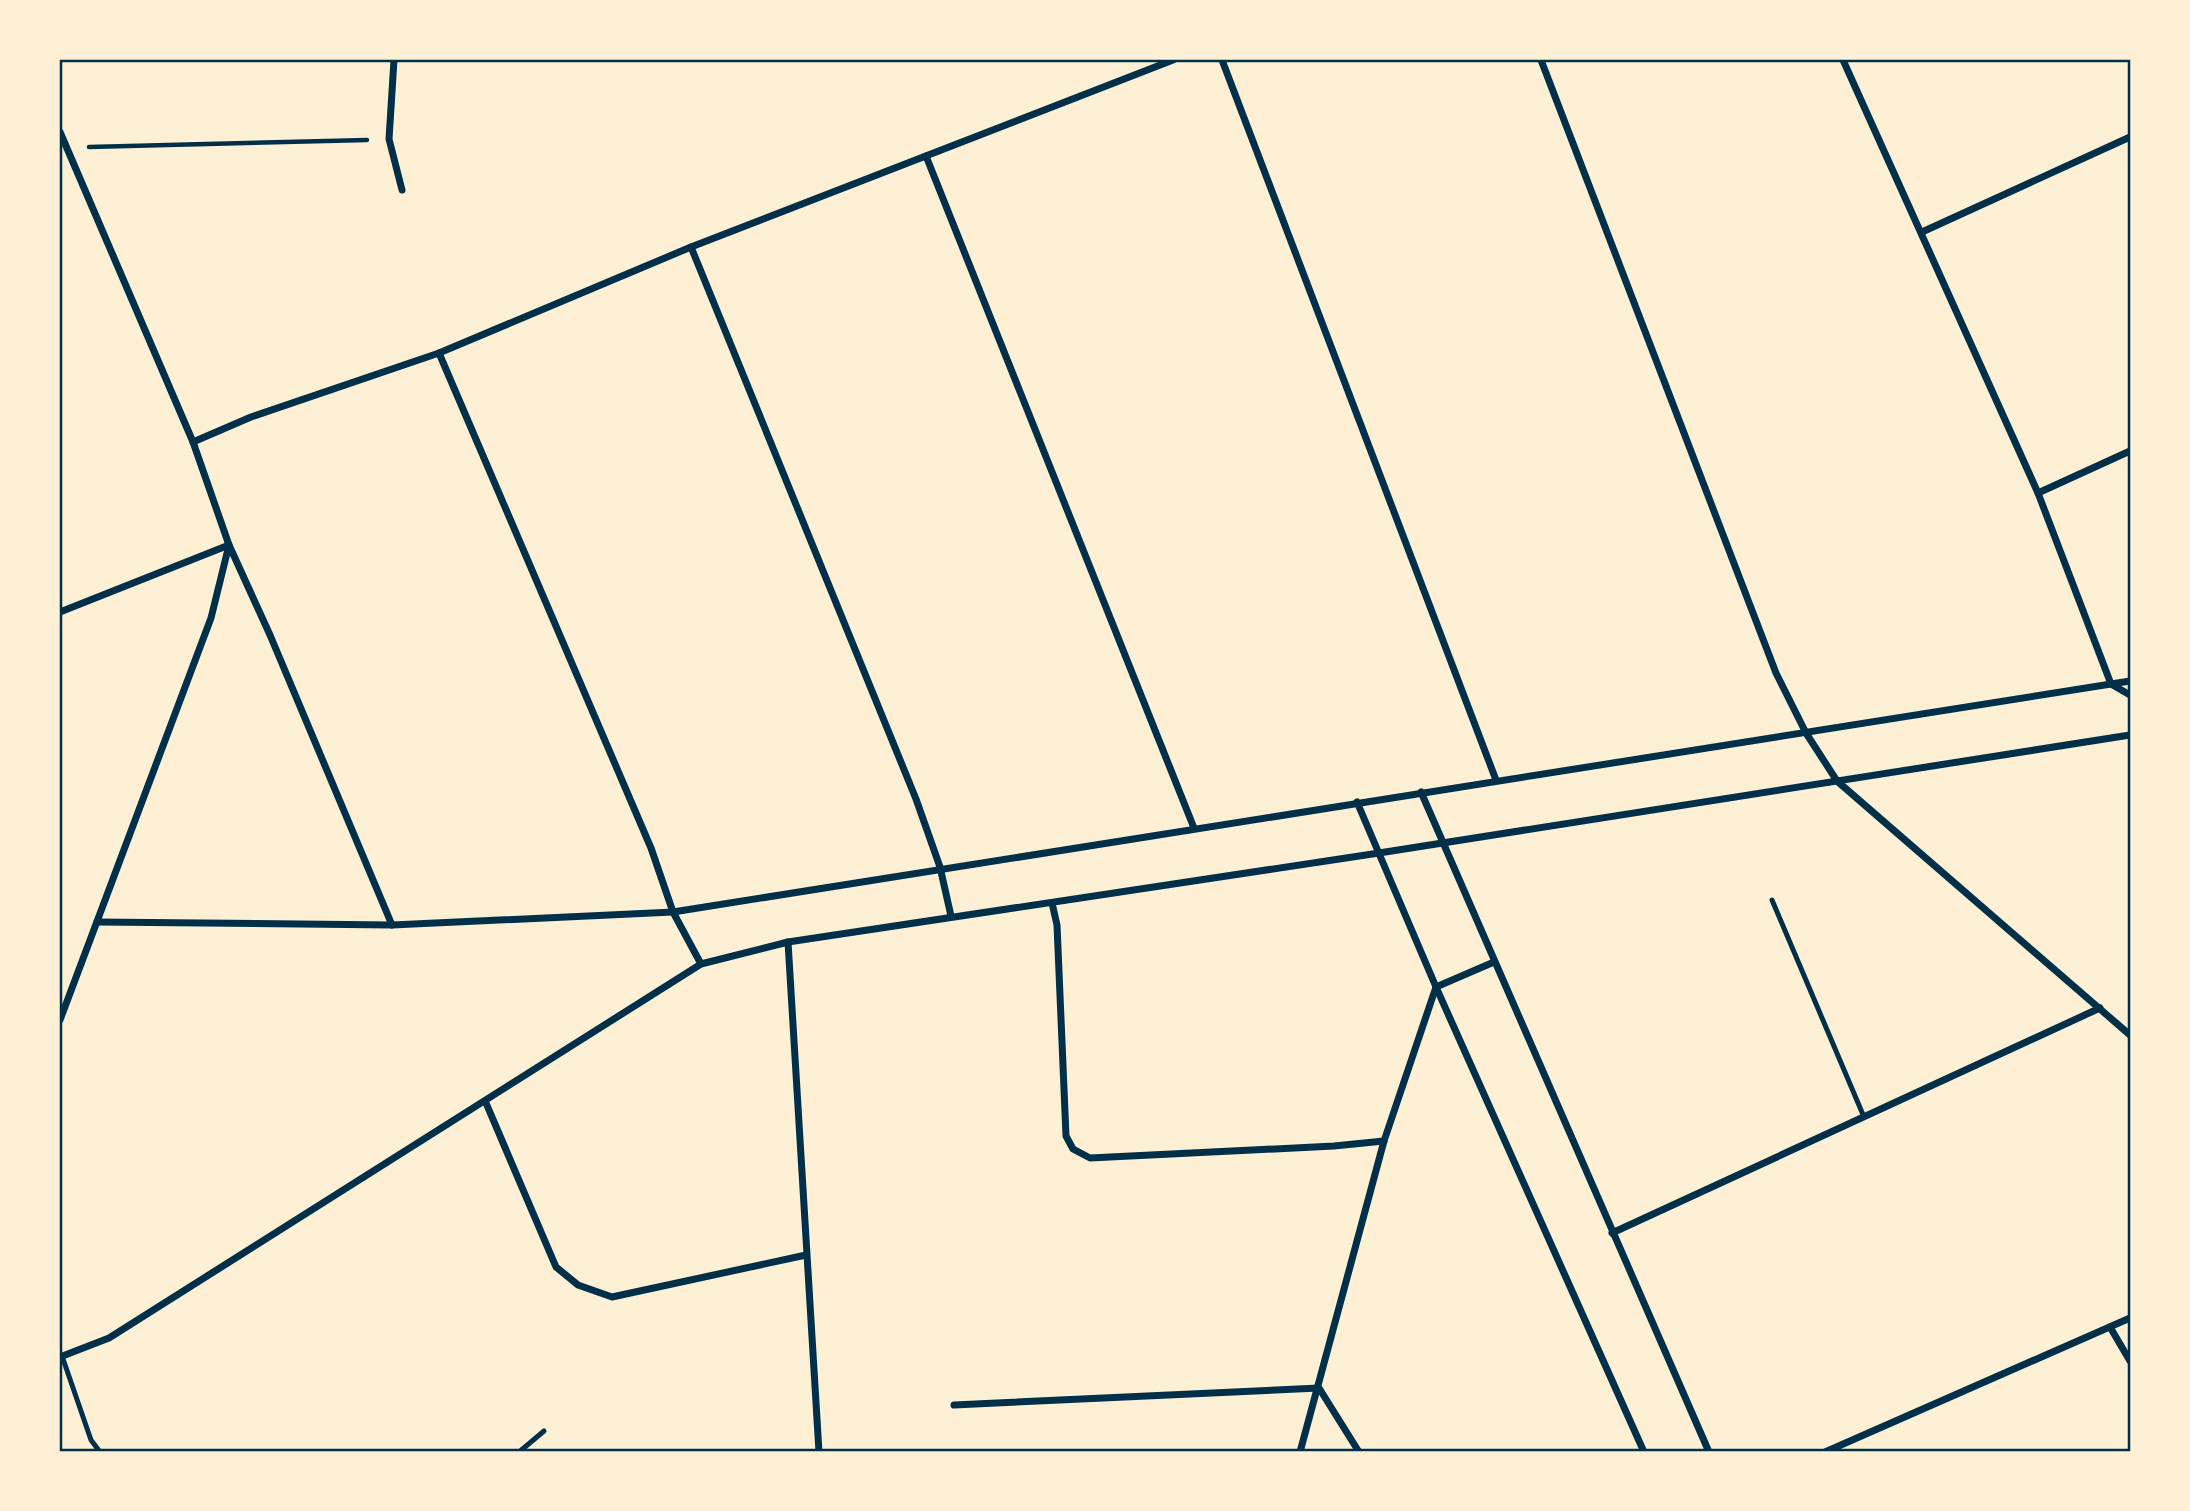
<svg xmlns="http://www.w3.org/2000/svg" width="2190" height="1511" font-family="Mulish,sans-serif">
	<style>
		.lines { fill: none; stroke-linecap: round; stroke-linejoin: round }
		.path { stroke: #003049; stroke-width: 4.5 }
		.service { stroke: #003049; stroke-width: 5 }
		.minor { stroke: #003049; stroke-width: 7 }
		.neatline { fill: none; stroke: #003049; stroke-width: 2.5 }
	</style>
	<rect width="100%" height="100%" fill="#fdf0d5"/>
	<g class="lines">
		<!-- path -->
		<polyline class="path" points="89,147 367,140"/>
		<!-- service -->
		<g class="service">
			<polyline points="1772,900 1864,1117"/>
			<polyline points="62,1356 91,1440 100,1452"/>
			<polyline points="519,1452 544,1431"/>
		</g>
		<!-- minor -->
		<g class="minor">
			<polyline points="394,60 389,139 402,190"/>
			<polyline points="1222,60 1496,780"/>
			<polyline points="1541,60 1776,673 1806,733 1837,781 2130,1035"/>
			<polyline points="1843,60 2038,493 2111,684 2130,695"/>
			<polyline points="60,132 193,442 229,545 211,618 60,1020"/>
			<polyline points="926,156 1194,828"/>
			<polyline points="1922,232 2130,137"/>
			<polyline points="691,247 916,799 940,867 951,916"/>
			<polyline points="439,353 651,848 673,912 701,964"/>
			<polyline points="193,442 251,417 439,353 691,247 1173,60"/>
			<polyline points="2038,493 2130,451"/>
			<polyline points="60,612 229,545 270,635 392,925"/>
			<polyline points="1421,792 1709,1452"/>
			<polyline points="1357,802 1436,987 1644,1452"/>
			<polyline points="1052,903 1057,925 1066,1136 1073,1149 1090,1158 1334,1146 1384,1141"/>
			<polyline points="97,922 392,925 673,912 2130,681"/>
			<polyline points="788,942 819,1452"/>
			<polyline points="486,1103 556,1267 578,1285 612,1297 806,1255"/>
			<polyline points="1612,1233 2100,1008"/>
			<polyline points="2110,1327 2130,1361"/>
			<polyline points="60,1357 109,1338 701,964 788,942 1379,853 2130,735"/>
			<polyline points="954,1405 1319,1388 1359,1452"/>
			<polyline points="1300,1452 1384,1141 1436,987 1494,962"/>
			<polyline points="1825,1452 2130,1318"/>
		</g>
	</g>
	<!-- border -->
	<rect width="2190" height="1511" fill="none" stroke="#fdf0d5" stroke-width="122"/>
	<rect x="61" y="61" width="2068" height="1389" class="neatline"/>
</svg>
